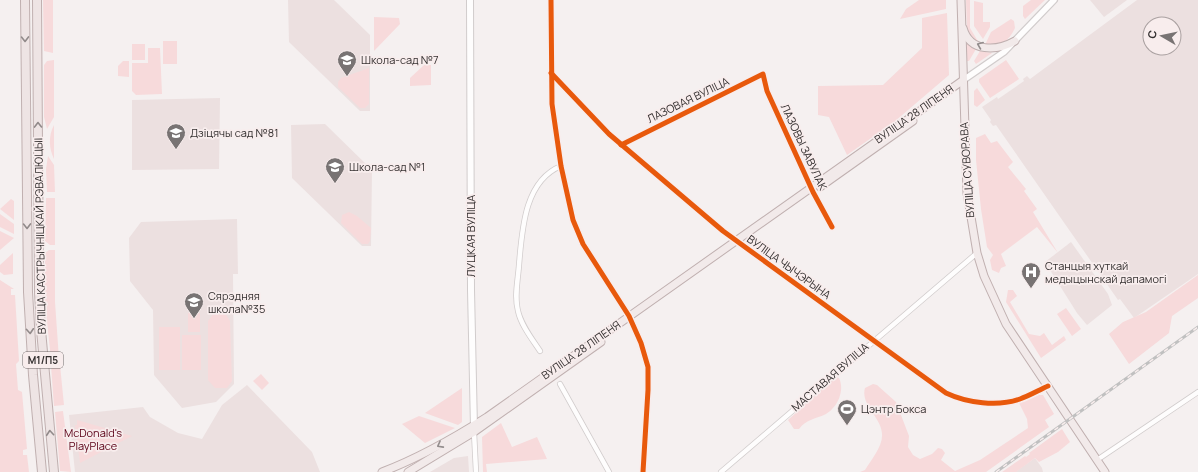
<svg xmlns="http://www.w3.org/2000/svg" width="1198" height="472" font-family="Manrope,sans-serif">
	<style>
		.built { fill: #ece0e0; fill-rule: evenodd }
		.green { fill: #f7dadb }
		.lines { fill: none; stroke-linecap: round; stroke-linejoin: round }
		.minor-casing { stroke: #d1cccc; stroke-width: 6 }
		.tertiary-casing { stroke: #d1cccc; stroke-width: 8 }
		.secondary-casing { stroke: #d1cccc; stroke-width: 8 }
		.primary-casing { stroke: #c0b0b0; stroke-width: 9 }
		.trunk-casing { stroke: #c0b0b0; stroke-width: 10 }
		.minor { stroke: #fefdfd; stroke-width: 4.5 }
		.tertiary { stroke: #fefdfd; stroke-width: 5.5 }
		.secondary { stroke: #fefdfd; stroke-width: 6 }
		.primary { stroke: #f2eaea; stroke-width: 7 }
		.trunk { stroke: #eee4e4; stroke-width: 8 }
		.rail-casing { stroke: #c0c0c0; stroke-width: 3 }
		.rail { stroke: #f8eded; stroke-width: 1.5; stroke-dasharray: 4.5; stroke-linecap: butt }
		.cycleway-casing { stroke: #f8eded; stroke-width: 8 }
		.cycleway { stroke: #e8590c; stroke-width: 5 }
		.oneway { stroke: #918a8a }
		.oneway2 { stroke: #938d8d }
		.labels { text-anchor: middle; stroke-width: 3.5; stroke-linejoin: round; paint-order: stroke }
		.shield { fill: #f8eded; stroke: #6f6969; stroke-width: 1 }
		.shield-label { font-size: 10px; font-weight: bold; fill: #343030 }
		.poi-label { font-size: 11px; fill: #343030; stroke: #f8eded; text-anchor: start }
		.street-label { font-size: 11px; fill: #343030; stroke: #f8eded }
		.park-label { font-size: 11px; fill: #5b0016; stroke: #f8eded }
	</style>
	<rect width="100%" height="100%" fill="#f5f0f0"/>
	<!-- built -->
	<g class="built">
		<polygon points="288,0 334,0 370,35 370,111 360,111 289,42"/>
		<polygon points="1090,0 1127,0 1104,17"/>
		<path d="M 1137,0 L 1198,0 L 1198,274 L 1134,318 L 1120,299 L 1118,300 L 996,125 L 993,126 L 990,122 L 991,120 L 982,107 L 997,97 L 998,99 L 1024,81 L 1023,79 L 1027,76 L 1030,79 ZM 1150,24 L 1174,24 L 1174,48 L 1150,48 Z"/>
		<polygon points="220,98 219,169 132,170 132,100"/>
		<polygon points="325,124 372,170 371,246 362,246 292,178 291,125"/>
		<polygon points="237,219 238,274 233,274 234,384 216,402 182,408 154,375 153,310 130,281 129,238 141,222"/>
		<polygon points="1071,242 1108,294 1112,305 1087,325 1077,313 1045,262"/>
		<polygon points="247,385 312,452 320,472 75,472 69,415 143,407 150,417 178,433 202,439 222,405"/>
		<polygon points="468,456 469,472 430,472 454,458"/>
		<polygon points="1035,458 1042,468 1043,472 1015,472"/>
	</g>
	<!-- green -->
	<g class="green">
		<polygon points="43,0 53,0 53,53 44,51"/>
		<polygon points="919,0 946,0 946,9 900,19 906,9"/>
		<polygon points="966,0 970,0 970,28 979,43 979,45 967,32"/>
		<polygon points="1031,0 1045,0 1025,19 1023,16 1023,6"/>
		<polygon points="974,1 983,3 983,22 990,22 990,27 983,39 974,26"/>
		<polygon points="947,13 949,75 894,122 847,155 829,117 818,115 818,86 883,85 922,48 922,18"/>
		<polygon points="374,17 399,18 400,24 374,51"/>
		<path d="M 1011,19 L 1014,21 L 1015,28 C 1008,43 1000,46 985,45 L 991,32 Z"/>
		<rect x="163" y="41" width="14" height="23"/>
		<polygon points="966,43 976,49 969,61 966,61"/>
		<rect x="132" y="44" width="13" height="16"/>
		<polygon points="148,48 160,48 162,94 136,95 132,91 132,63 148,63"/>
		<polygon points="980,51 992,53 976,64 974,61"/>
		<polygon points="54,60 54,117 47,129 44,117 44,65 47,61"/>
		<polygon points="1006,60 1019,79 990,98 979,82 979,79"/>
		<polygon points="123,61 129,61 129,77 118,76 118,66"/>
		<polygon points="424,65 431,65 431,85 410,86 410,78"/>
		<polygon points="369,68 369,104 365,108 360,108 338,87 338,82 341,78"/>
		<polygon points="977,88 985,100 977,107 974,105 974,91"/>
		<path d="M 54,125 L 54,159 C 49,149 48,136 54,125 Z"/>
		<polygon points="985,134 991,143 997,141 1013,162 1008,167 1026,189 1024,191 1037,209 1033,212 1058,253 1037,227 1001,254 1006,266 1001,268 999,273 992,270 990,260 993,255 987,247 981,209 976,160 976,138"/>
		<polygon points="48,156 54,165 55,192 47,192 46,169"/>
		<polygon points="46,198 55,198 55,245 50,245 45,241"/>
		<polygon points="11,199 14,201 14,220 0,209"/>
		<polygon points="349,212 357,216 371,228 370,241 368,244 362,244 341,223 342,215"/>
		<polygon points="0,214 14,224 14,234 0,227"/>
		<polygon points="0,231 14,238 0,250"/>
		<polygon points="49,250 55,250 55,302 59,359 51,360 45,302 45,253"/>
		<polygon points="13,253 13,274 4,275 0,272 0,265"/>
		<polygon points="1198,275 1198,298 1172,316 1169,333 1129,364 1109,334 1123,322 1146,312"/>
		<polygon points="0,280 14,289 11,289 11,295 15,295 19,361 16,364 18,390 22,392 27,449 23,450 23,455 27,455 29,472 0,472"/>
		<polygon points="1008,290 1013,290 1017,296 1010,302 1029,334 1040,336 1044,333 1052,345 1064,336 1066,340 1041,358 1006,302"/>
		<polygon points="1066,308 1081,329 1072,336 1057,314"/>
		<rect x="188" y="313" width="12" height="19"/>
		<polygon points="214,313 225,313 230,321 232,381 227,388 215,388 208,380 208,321"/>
		<rect x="159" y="327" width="21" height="43"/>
		<rect x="182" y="335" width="19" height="35"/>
		<polygon points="60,365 64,405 54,406 51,366"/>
		<polygon points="261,374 269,383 262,390 253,381"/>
		<path d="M 836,377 L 839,378 C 845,390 838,407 826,414 C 816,419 806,419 799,429 L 794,429 L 788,420 Z"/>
		<path d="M 873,384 L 877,385 L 896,402 L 909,436 L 908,447 L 913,455 L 920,459 L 932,454 L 938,448 L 942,449 L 945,453 L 941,460 L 955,471 L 980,460 L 1028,428 L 1027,419 L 1019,403 L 1039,395 L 1043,395 L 1054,414 L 1045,420 L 1049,427 L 986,472 L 860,472 L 865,470 C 871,460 883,446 882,434 C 882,418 860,405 865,388 Z"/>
		<polygon points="462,388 462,422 458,425 425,413"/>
		<polygon points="63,411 71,472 60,471 55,412"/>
		<polygon points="419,416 455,428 425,443 402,424"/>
		<polygon points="77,420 132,436 80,463 75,425 77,425"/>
		<polygon points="501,423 512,447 537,437 547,459 486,464 487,472 483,472 482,437"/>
		<polygon points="1062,429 1070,442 1058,452 1039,462 1035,458 1016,472 1002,472 1025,456 1026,457 1030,454 1029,453"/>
	</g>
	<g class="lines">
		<!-- minor casing -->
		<g class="minor-casing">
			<g id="minor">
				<polyline points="551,0 552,104 561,166 573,220 583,244 629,316 641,343 648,367 648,390 643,472"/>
				<path d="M 551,73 L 609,134 L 723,231 L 946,393 C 967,403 998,407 1020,399 C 1029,396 1039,390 1048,386"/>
				<polyline points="621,145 763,74 767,91 813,192 832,227"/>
				<path d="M 540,351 C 532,339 521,325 518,311 C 514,296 518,280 519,265 C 522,231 524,181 561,166"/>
				<polyline points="560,384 609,472"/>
				<polyline points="474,432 476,472"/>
				<polyline points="1097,460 1198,392"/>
				<polyline points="721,472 977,253"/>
			</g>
		</g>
		<!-- tertiary casing -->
		<g class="tertiary-casing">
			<polyline id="tertiary" points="962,81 1004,52 1054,0"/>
		</g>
		<!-- secondary casing -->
		<g class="secondary-casing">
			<polyline id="secondary" points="470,0 471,290 474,428"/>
		</g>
		<!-- primary casing -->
		<g class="primary-casing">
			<g id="primary">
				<polyline points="961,0 967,193 977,253 984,276 1006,324 1105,472"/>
				<path d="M 963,28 C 970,53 997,51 1015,41"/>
				<polyline points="820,187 913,121"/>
				<path d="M 382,472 C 419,458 454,438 487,417 L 962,81"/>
				<polyline points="408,472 474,432 601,342"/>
			</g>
		</g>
		<!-- trunk casing -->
		<g class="trunk-casing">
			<g id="trunk">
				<polyline points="25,0 28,292 33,375 42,472"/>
				<polyline points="37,0 39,292 41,330 54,472"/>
			</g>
		</g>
		<!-- minor -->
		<use href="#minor" class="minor"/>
		<!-- tertiary -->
		<use href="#tertiary" class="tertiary"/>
		<!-- secondary -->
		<use href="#secondary" class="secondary"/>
		<!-- primary -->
		<use href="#primary" class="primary"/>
		<!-- trunk -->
		<use href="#trunk" class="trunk"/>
		<!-- rail casing -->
		<g class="rail-casing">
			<polyline id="rail" points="996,472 1198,327"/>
		</g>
		<!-- rail -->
		<use href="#rail" class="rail"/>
		<!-- cycleway casing -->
		<g class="cycleway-casing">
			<g id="cycleway">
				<polyline points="551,0 552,104 561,166 573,220 583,244 629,316 641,343 648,367 648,390 643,472"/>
				<path d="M 551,73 L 609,134 L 723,231 L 946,393 C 967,403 998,407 1020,399 C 1029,396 1039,390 1048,386"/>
				<polyline points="621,145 763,74 767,91 813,192 832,227"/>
			</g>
		</g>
		<!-- cycleway -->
		<use href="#cycleway" class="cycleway"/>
	</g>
	<!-- one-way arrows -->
	<defs><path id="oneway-chevron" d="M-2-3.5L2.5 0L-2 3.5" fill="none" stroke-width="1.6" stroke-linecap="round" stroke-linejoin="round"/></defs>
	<g class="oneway">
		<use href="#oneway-chevron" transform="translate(25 39) rotate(89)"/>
		<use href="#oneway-chevron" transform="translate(38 125) rotate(-91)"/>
		<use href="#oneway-chevron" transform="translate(27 226) rotate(89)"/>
		<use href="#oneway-chevron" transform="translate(30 331) rotate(86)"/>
		<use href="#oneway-chevron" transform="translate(50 433) rotate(-95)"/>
	</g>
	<g class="oneway2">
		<use href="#oneway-chevron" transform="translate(980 45) rotate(-158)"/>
		<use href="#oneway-chevron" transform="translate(440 445) rotate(152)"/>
	</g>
	<!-- icons -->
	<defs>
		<g id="school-pin" transform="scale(1)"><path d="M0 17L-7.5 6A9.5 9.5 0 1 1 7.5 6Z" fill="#787373" stroke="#f8eded"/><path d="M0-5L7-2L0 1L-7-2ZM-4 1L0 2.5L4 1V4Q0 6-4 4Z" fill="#fff"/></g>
		<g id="hospital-pin" transform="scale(1)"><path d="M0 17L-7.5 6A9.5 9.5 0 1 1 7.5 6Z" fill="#787373" stroke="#f8eded"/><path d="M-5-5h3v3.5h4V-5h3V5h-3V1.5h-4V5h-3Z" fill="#fff"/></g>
		<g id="stadium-pin" transform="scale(1)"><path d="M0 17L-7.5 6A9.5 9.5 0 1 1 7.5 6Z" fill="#787373" stroke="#f8eded"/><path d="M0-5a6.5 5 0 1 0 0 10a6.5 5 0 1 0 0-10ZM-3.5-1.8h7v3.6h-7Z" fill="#fff"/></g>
	</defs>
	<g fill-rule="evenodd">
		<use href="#school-pin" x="347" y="60"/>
		<use href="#school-pin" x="176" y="133"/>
		<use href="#school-pin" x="335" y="167"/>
		<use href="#hospital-pin" x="1031" y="272"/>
		<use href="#school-pin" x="194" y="302"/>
		<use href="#stadium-pin" x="847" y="409"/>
	</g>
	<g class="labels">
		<!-- shield labels -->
		<rect class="shield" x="23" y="352" width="40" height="16" rx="3"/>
		<g class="shield-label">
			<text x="43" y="364">М1/П5</text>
		</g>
		<!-- poi labels -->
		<g class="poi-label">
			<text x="361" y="64">Школа-сад №7</text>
			<text x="190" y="137">Дзіцячы сад №81</text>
			<text x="349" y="171">Школа-сад №1</text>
			<text x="1045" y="270">Станцыя хуткай<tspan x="1045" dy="13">медыцынскай дапамогі</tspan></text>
			<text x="208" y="300">Сярэдняя<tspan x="208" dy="13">школа№35</tspan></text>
			<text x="861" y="413">Цэнтр Бокса</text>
		</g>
		<!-- street labels -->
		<g class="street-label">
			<text transform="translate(688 100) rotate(-26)" y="4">ЛАЗОВАЯ ВУЛІЦА</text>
			<text transform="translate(914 114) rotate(-35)" y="4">ВУЛІЦА 28 ЛІПЕНЯ</text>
			<text transform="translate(804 147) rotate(65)" y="4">ЛАЗОВЫ ЗАВУЛАК</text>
			<text transform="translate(967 170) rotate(-94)" y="4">ВУЛІЦА СУВОРАВА</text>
			<text transform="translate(40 236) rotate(-91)" y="4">ВУЛІЦА КАСТРЫЧНІЦКАЙ РЭВАЛЮЦЫІ</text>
			<text transform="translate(471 236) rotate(-90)" y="4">ЛУЦКАЯ ВУЛІЦА</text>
			<text transform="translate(789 267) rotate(36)" y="4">ВУЛІЦА ЧЫЧЭРЫНА</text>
			<text transform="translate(581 350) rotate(-35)" y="4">ВУЛІЦА 28 ЛІПЕНЯ</text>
			<text transform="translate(830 377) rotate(-41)" y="4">МАСТАВАЯ ВУЛІЦА</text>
		</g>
		<!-- park labels -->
		<g class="park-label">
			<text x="93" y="437">McDonald's<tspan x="93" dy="13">PlayPlace</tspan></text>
		</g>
	</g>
	<!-- north arrow -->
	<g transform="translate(1162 36) rotate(279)"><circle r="19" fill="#f8eded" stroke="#aaa1a1"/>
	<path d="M0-3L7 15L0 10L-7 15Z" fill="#787373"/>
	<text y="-6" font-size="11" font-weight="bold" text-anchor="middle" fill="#343030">С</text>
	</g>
</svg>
